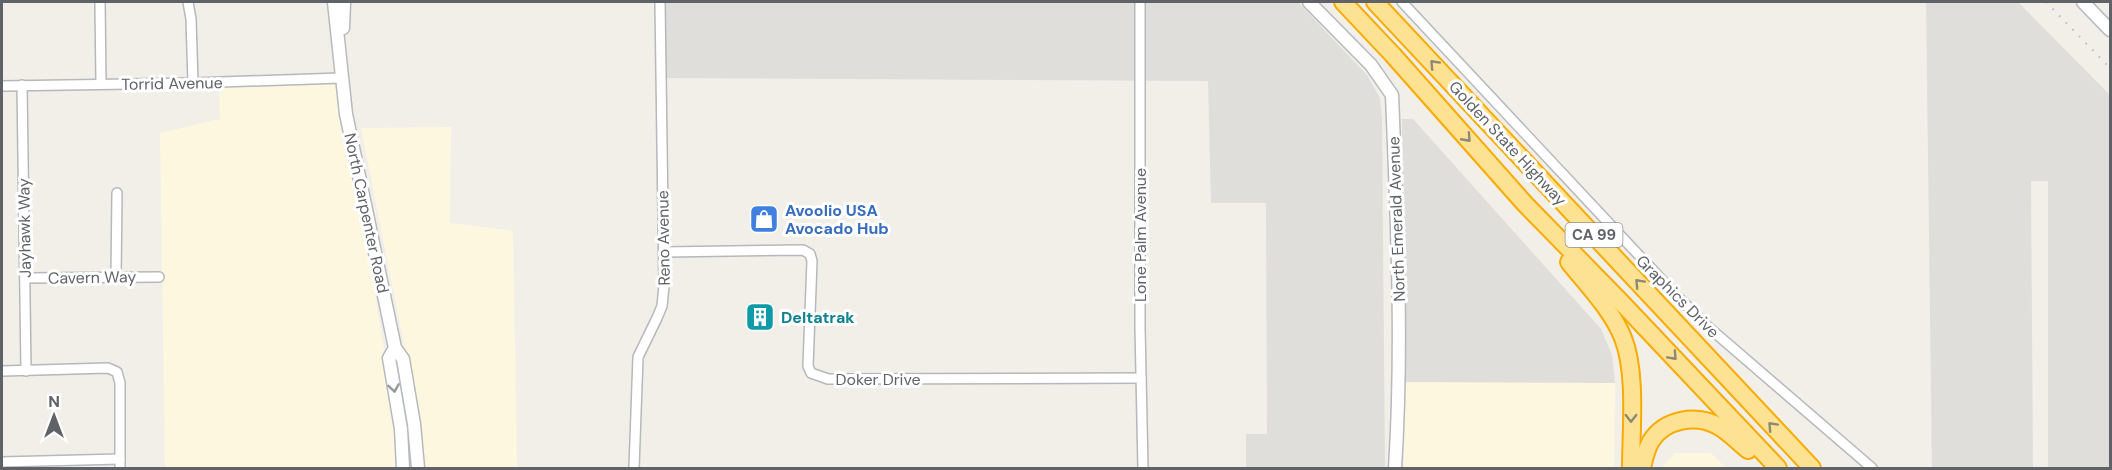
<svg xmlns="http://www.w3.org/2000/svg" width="2112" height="470" font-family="'DM Sans',sans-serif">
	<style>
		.commercial { fill: #fef7e0 }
		.industrial { fill: #e0deda }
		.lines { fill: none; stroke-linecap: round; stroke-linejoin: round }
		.street-casing { stroke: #b5b8bc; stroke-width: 12 }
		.secondary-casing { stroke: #b6babf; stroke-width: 15 }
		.highway-casing { stroke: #f9ab00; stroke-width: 20 }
		.street { stroke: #fff; stroke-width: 9 }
		.secondary { stroke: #fff; stroke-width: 12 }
		.highway { stroke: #fde293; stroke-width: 16 }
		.rail { stroke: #b6b7b8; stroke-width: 2; stroke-dasharray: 1.5 8; stroke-linecap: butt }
		.oneway { stroke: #8e8975 }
		.oneway2 { stroke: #979a9d }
		.labels { text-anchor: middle; stroke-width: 6; stroke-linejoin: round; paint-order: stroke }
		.shield { fill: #fff; stroke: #8f9295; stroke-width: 1.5 }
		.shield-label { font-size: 15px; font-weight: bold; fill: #5f6368 }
		.street-label { font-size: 16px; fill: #5f6368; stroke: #fff }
		.shop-label { font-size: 16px; font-weight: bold; fill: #366cbe; stroke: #fff; text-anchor: start }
		.culture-label { font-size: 16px; font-weight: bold; fill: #0d838f; stroke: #fff; text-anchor: start }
	</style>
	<rect width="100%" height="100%" fill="#f1efe8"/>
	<!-- commercial -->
	<g class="commercial">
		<polygon points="336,83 371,270 394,411 396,468 165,468 160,133 220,119 219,85"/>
		<polygon points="451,127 450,223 513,231 517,468 424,468 419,420 361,128"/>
		<polygon points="1404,382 1615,383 1614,468 1404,468"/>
		<polygon points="1675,453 1711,453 1726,468 1661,468"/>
	</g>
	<!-- industrial -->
	<g class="industrial">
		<polygon points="661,2 1298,2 1367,75 1380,98 1382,118 1385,468 1246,468 1246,434 1267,434 1266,203 1211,203 1208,81 661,78"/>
		<polygon points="1926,2 2018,2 2110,95 2110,468 2048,468 2048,181 2031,181 2033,468 1932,468"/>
		<polygon points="1402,119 1413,119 1601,329 1612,355 1615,383 1404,382"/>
	</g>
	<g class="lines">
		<!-- street casing -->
		<g class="street-casing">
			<g id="street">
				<polyline points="100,2 101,84"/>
				<polyline points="188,2 191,19 193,83"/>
				<polyline points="1140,2 1140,327 1143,468"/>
				<polyline points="1402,2 1677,296 1706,325 1872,468"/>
				<polyline points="22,85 26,371"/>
				<polyline points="2,86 193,83 341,78"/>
				<polyline points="664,252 803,250 810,254 812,261 808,366 811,373 828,379 1141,378"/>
				<polyline points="116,277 117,193"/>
				<polyline points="25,278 159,277"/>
				<polyline points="2,371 108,368 117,372 120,383 120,468"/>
				<polyline points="2,462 120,459"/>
				<polyline points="634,468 638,357 657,318 662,306 664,286 660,2"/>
			</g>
		</g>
		<!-- secondary casing -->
		<g class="secondary-casing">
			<g id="secondary">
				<polyline points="334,2 346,114 395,348 403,359 414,424 418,468"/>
				<path d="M 1309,2 L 1371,65 L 1392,95 C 1397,220 1403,344 1395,468"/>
				<polyline points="2083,2 2110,30"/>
				<polyline points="343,28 344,2"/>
				<polyline points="395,348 389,358 401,429 403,468"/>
			</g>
		</g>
		<!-- highway casing -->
		<g class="highway-casing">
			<g id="highway">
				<polyline points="1343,2 1393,55 1525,204 1621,302 1778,468"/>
				<polyline points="1375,2 1812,468"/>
				<path d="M 1569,262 C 1588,286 1612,310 1623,338 C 1637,373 1631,430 1631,468"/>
				<path d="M 1642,468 C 1644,459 1646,449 1651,441 C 1665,419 1696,414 1718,426 C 1729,432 1738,442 1748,450"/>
			</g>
		</g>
		<!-- street -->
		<use href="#street" class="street"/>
		<!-- secondary -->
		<use href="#secondary" class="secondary"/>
		<!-- highway -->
		<use href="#highway" class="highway"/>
		<!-- rail -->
		<polyline class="rail" points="2046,2 2110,68"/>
	</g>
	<!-- one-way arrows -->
	<defs><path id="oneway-chevron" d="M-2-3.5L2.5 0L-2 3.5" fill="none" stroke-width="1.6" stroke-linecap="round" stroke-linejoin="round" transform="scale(1.5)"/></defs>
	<g class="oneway">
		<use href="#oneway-chevron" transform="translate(1434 64) rotate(-133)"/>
		<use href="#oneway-chevron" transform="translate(1467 138) rotate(48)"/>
		<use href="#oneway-chevron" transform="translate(1639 283) rotate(-133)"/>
		<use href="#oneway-chevron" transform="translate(1673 356) rotate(47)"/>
		<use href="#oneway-chevron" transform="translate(1631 418) rotate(90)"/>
		<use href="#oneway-chevron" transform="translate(1772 426) rotate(-133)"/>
	</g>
	<use class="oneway2" href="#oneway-chevron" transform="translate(394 388) rotate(81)"/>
	<!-- icons -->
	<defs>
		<g id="shop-square" transform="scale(1.5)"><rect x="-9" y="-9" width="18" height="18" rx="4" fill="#3f7fe0" stroke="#fff"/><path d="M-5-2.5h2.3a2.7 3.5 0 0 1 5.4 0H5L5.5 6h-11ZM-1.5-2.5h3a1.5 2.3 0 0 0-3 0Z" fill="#fff"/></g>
		<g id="building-square" transform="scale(1.5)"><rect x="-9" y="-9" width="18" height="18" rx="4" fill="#0f9aa8" stroke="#fff"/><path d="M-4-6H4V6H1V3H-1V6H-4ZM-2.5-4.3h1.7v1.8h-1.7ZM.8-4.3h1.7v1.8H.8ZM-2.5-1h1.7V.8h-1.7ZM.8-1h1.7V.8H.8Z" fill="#fff"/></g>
	</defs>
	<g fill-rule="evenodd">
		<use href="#shop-square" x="764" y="219"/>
		<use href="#building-square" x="760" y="317"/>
	</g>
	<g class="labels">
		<!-- shield labels -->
		<rect class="shield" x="1565.5" y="223" width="57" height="24" rx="4.5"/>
		<g class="shield-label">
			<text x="1594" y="240">CA 99</text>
		</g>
		<!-- street labels -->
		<g class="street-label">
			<text transform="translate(172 83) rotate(-1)" y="6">Torrid Avenue</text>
			<text transform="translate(1508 143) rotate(47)" y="6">Golden State Highway</text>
			<text transform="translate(367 213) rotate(78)" y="6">North Carpenter Road</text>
			<text transform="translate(1396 219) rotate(-92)" y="6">North Emerald Avenue</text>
			<text transform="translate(24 228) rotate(-91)" y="6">Jayhawk Way</text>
			<text transform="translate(1140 235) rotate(-90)" y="6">Lone Palm Avenue</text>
			<text transform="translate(663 238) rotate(-91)" y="6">Reno Avenue</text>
			<text transform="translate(92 277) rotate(-1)" y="6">Cavern Way</text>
			<text transform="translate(1678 296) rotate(45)" y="6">Graphics Drive</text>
			<text x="878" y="385">Doker Drive</text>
		</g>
		<!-- shop labels -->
		<g class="shop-label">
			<text x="785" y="216">Avoolio USA<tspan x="785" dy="18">Avocado Hub</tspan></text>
		</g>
		<!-- culture labels -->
		<g class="culture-label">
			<text x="781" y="323">Deltatrak</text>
		</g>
	</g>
	<!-- border -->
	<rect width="2112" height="470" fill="none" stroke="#5f6368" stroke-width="6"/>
	<!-- north arrow -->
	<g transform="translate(54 416)" stroke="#ffffff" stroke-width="4.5" paint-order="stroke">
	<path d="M0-4.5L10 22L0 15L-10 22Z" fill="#5f6368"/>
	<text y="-9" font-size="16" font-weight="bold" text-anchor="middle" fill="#5f6368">N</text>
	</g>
</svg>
